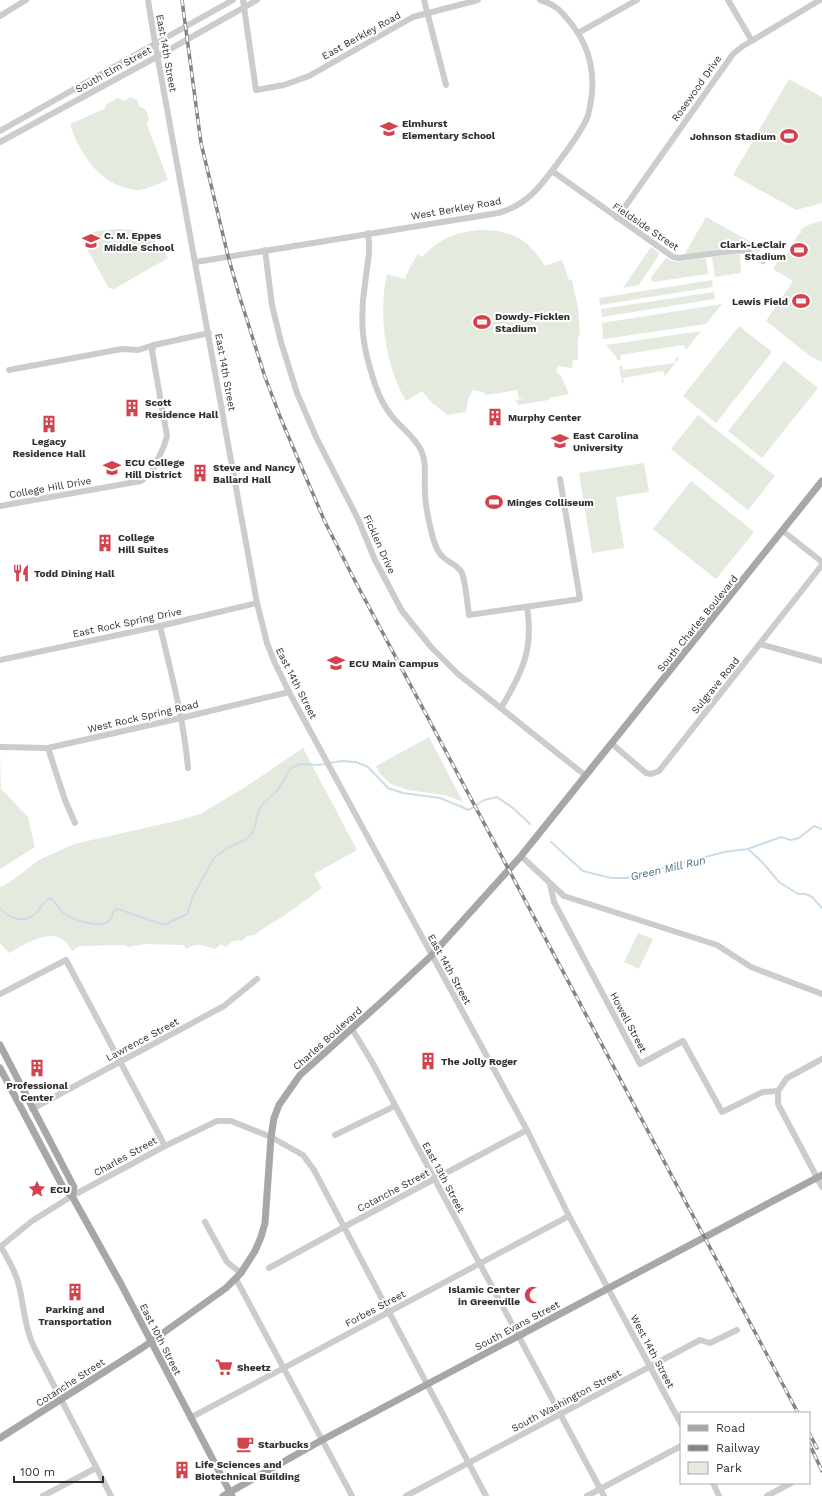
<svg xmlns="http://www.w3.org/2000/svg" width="822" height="1496" font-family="'Work Sans',sans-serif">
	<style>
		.green { fill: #e4eade }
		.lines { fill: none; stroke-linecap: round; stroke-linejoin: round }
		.stream { stroke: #ccdde8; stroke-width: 2 }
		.minor { stroke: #ccc; stroke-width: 6 }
		.major { stroke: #a7a7a7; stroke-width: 7 }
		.rail-casing { stroke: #848484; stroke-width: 3.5 }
		.rail { stroke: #fff; stroke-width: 2; stroke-dasharray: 6; stroke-linecap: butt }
		.labels { text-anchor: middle; stroke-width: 4; stroke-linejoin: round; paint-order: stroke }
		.street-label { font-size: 10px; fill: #2f2f2f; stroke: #fff }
		.poi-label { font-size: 10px; font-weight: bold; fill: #2f2f2f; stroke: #fff; text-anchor: start }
		.water-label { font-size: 11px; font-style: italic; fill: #456e88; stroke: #fff }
	</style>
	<rect width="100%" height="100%" fill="#fff"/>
	<!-- green -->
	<g class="green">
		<polygon points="789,79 822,97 822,203 796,210 733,175"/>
		<path d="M 131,97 L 137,100 L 140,107 L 145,109 L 149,118 L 147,125 L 168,180 C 159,183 148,189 138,190 C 133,190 126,188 120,186 C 94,176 78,149 70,124 L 104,109 L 107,104 L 118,98 L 124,101 Z"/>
		<polygon points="706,217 762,248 757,254 740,246 684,255"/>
		<path d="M 822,221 L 822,362 L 810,356 L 766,321 L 793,281 L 773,269 L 779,258 L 783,261 L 798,235 L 802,232 L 800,230 C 807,225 814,222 822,221 Z"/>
		<path d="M 118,229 C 147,230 152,235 168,258 L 114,289 L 109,288 L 80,237 L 98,231 Z"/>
		<path d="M 480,230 C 512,230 528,239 545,266 L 562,260 L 569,280 L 572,280 L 578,308 L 580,337 L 578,337 L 578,360 L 573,360 L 572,368 L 558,366 L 556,372 L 561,376 L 569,394 L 549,398 L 549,400 L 518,405 L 516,400 L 524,398 L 519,398 L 517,390 L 486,395 L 483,392 L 473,390 L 468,400 L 466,412 L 447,415 L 430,401 L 422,391 L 406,401 C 385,365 378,314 387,274 L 405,279 L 410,267 L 418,254 L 422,257 C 440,239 454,232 480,230 Z"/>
		<polygon points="651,247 659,253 658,256 639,285 623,288"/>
		<polygon points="740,253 741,273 715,277 712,257"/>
		<polygon points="666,258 672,261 676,262 706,258 708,274 652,282 651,277"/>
		<polygon points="712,280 713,287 600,305 599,298"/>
		<polygon points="714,292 715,299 602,317 601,309"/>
		<polygon points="722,304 706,324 604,339 603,338 602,323"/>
		<polygon points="739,326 772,352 716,423 683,396"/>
		<polygon points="701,331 686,350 684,345 620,355 621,360 617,360 616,357 606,345"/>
		<polygon points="680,357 665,376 663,371 623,378 624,382 622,383 619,366 622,366 623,370 675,363 675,358"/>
		<polygon points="784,361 818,388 762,458 728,431"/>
		<polygon points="698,415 775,476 748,510 671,449"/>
		<polygon points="644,463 649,492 616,497 624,548 592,553 579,473"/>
		<polygon points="691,481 754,532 716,579 653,529"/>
		<polygon points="429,737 463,802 445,795 408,790 391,784 380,774 376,766"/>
		<path d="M 303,748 L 357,850 L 314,874 L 322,888 L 288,913 L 261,930 L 255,935 L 247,936 L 242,941 C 235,939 231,941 226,947 L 221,944 L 215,949 C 202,945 198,942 186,949 L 184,945 L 145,944 L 128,947 L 124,945 L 80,946 L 72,951 C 57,922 30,942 9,953 L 0,943 L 0,887 L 10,882 L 39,860 L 74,844 L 176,821 L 200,814 L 244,788 Z"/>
		<polygon points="0,753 1,789 28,817 35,847 0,869"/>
		<polygon points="638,933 653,939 639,969 624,962"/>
	</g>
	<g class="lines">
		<!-- stream -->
		<g class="stream">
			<polyline points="330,763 342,761 356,762 368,767 388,788 403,793 440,798 469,810 484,800 497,797 513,808 530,824"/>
			<polyline points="551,842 583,871 611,878 627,878 724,852 748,849 781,837 791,840 799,838 814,826 822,829"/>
			<polyline points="748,849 763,863 779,882 798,894 806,894 812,897 822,908"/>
			<path d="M 0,909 C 11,919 24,925 37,912 C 41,907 43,902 50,898 C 56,901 59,910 65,914 C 74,920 100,929 109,921 C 113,918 112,914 114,911 L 118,909 L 161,924 L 166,924 L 187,914 L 193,896 L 214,858 L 227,848 L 243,841 L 250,836 L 255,827 L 258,812 L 262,805 L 278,790 L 290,769 L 300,764 L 318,765 L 325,764"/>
		</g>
		<!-- minor -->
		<g class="minor">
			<polyline points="148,0 155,43 257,603 267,643 274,661 289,692 527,1130 569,1216 681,1424"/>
			<polyline points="243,0 256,90 284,85 309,76 413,17 478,0"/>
			<polyline points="424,0 446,85"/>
			<polyline points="728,0 752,41"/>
			<polyline points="0,16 26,0"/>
			<polyline points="578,33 637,0"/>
			<polyline points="0,131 233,0"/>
			<polyline points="0,142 151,60 257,0"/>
			<polyline points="552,171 673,257 679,258 740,250 748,252 763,261"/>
			<polyline points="617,218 733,54 743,46 820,0"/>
			<path d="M 368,233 C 371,254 367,264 365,284 C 361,309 361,333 367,357 C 372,376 378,399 391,415 C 400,427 414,436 421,450 C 427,463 424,477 425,491 C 425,504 428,518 431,530 C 433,540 436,551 443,557 C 449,563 458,565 462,573 C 466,584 467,602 469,615 L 580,599 L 560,479"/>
			<polyline points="265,250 272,305 281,342 297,393 316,437 358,519 375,560 402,611 431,647 458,674 586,776"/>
			<path d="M 196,262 L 498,213 C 527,205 540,187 557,164 C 568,149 580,134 587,118 C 589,114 589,110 590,106 C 596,78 591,49 573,26 C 562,12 557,5 540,0"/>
			<polyline points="9,370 122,349 138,350 154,345"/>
			<polyline points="0,506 141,481 152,472 164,446 167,436 152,351 154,345 209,333"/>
			<polyline points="783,531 822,562"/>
			<path d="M 160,626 C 171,673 184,720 188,768"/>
			<polyline points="760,644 822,661"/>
			<polyline points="0,660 160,626 257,603"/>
			<path d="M 501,708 C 522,673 534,649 527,607"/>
			<polyline points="612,744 646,773 651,774 659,771 822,565"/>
			<polyline points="0,747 48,748 181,718 289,692"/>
			<polyline points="48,748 65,800 75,823"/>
			<polyline points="521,856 564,896 717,945 751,967 822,994"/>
			<polyline points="550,884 554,902 640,1064 683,1041 722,1112 763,1092 778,1091"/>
			<polyline points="0,994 66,960 165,1146"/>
			<polyline points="352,1029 372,1062 604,1496"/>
			<polyline points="822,1059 787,1078 778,1091 778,1104 822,1187"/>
			<polyline points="32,1109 224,1006 257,979"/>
			<polyline points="335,1135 395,1106"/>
			<polyline points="205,1222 227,1262 241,1273"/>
			<polyline points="0,1247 32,1221 72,1196 165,1146 217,1121 231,1121 271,1137 303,1155 314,1170 486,1496"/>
			<path d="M 1,1247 C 9,1261 17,1274 20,1290 C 24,1309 25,1328 33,1345 L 111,1496"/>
			<polyline points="269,1268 344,1227 527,1130"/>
			<polyline points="236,1279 352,1496"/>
			<polyline points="190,1418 569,1216"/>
			<polyline points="713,1483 719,1496"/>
			<polyline points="43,1496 96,1468"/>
			<polyline points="406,1496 700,1340 710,1343 737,1330"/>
			<polyline points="587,1496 681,1446"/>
			<polyline points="767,1496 791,1483"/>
		</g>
		<!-- major -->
		<g class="major">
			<polyline points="0,1045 74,1187 72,1196"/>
			<polyline points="0,1068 64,1189 72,1196 121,1284 232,1496"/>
			<polyline points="0,1438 142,1348 226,1288 241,1273 255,1251 261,1237 265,1223 271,1137 274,1118 279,1105 300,1075 387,997 431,956 521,856 822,481"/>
			<polyline points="223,1496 322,1440 822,1175"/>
		</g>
		<!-- rail casing -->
		<g class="rail-casing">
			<g id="rail">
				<polyline points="182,0 201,143 228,256 240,298 265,377 281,419 325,522 353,577 798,1413"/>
				<polyline points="809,1433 817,1448"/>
				<polyline points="809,1443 822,1471"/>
			</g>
		</g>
		<!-- rail -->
		<use href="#rail" class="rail"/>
	</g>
	<!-- icons -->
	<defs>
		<g id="school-bare" transform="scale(1.38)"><path d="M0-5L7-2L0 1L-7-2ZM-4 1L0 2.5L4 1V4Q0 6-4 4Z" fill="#d3434e" stroke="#fff" stroke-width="2.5" paint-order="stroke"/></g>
		<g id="stadium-bare" transform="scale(1.38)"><path d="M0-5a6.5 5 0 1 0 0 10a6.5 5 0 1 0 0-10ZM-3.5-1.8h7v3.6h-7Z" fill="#d3434e" stroke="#fff" stroke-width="2.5" paint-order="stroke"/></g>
		<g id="building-bare" transform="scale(1.38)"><path d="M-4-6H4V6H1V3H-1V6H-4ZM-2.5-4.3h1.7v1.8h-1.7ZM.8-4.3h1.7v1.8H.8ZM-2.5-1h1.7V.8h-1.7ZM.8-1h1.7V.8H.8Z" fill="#d3434e" stroke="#fff" stroke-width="2.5" paint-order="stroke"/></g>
		<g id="university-bare" transform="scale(1.38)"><path d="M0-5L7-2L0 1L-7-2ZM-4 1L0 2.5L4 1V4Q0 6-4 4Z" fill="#d3434e" stroke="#fff" stroke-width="2.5" paint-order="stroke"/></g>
		<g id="restaurant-bare" transform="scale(1.38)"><path d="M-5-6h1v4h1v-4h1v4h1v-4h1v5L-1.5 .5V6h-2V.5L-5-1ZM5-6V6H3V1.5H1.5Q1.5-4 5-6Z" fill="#d3434e" stroke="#fff" stroke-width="2.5" paint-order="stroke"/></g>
		<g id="sight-bare" transform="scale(1.38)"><path d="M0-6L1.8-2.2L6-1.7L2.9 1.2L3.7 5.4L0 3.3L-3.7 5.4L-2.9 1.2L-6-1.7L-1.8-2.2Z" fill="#d3434e" stroke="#fff" stroke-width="2.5" paint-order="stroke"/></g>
		<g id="mosque-bare" transform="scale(1.38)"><path d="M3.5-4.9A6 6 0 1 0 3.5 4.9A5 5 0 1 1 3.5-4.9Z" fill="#d3434e" stroke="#fff" stroke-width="2.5" paint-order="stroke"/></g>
		<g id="supermarket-bare" transform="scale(1.38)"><path d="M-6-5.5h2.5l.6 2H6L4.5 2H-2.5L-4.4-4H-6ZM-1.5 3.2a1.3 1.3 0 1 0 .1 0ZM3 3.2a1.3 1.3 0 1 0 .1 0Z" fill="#d3434e" stroke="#fff" stroke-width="2.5" paint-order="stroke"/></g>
		<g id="cafe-bare" transform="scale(1.38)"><path d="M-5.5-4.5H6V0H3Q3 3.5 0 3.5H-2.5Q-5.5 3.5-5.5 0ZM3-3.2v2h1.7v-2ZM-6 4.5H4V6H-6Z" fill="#d3434e" stroke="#fff" stroke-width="2.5" paint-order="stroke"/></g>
	</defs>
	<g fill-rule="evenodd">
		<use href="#school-bare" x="389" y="129"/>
		<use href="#stadium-bare" x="789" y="136"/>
		<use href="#school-bare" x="91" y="241"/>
		<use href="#stadium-bare" x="799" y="250"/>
		<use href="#stadium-bare" x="801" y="301"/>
		<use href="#stadium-bare" x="482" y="322"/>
		<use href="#building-bare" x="132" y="408"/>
		<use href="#building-bare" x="495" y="417"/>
		<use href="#building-bare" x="49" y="424"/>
		<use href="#university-bare" x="560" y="441"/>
		<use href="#university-bare" x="112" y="468"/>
		<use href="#building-bare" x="200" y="473"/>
		<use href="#stadium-bare" x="494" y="502"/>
		<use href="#building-bare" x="105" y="543"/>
		<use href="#restaurant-bare" x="21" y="573"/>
		<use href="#university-bare" x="336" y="663"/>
		<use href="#building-bare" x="428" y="1061"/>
		<use href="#building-bare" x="37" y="1068"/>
		<use href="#sight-bare" x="37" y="1189"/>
		<use href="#building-bare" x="75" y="1292"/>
		<use href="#mosque-bare" x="533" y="1295"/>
		<use href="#supermarket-bare" x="224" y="1367"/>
		<use href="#cafe-bare" x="245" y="1444"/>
		<use href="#building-bare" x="182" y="1470"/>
	</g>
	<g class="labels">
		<!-- street labels -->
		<g class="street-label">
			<text transform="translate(361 35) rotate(-29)" y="4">East Berkley Road</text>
			<text transform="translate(167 53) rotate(80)" y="4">East 14th Street</text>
			<text transform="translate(113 69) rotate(-29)" y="4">South Elm Street</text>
			<text transform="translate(696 88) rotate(-55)" y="4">Rosewood Drive</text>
			<text transform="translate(456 208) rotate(-10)" y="4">West Berkley Road</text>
			<text transform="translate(646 226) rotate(34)" y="4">Fieldside Street</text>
			<text transform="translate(226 372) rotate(80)" y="4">East 14th Street</text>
			<text transform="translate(50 487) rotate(-10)" y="4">College Hill Drive</text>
			<text transform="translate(380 544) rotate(66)" y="4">Ficklen Drive</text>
			<text transform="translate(127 622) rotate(-12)" y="4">East Rock Spring Drive</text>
			<text transform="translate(697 623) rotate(-51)" y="4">South Charles Boulevard</text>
			<text transform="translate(297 683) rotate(63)" y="4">East 14th Street</text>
			<text transform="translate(715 685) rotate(-51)" y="4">Sulgrave Road</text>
			<text transform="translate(143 716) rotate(-13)" y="4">West Rock Spring Road</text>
			<text transform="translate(450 969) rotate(61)" y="4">East 14th Street</text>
			<text transform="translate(629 1022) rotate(62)" y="4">Howell Street</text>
			<text transform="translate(327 1038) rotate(-42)" y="4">Charles Boulevard</text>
			<text transform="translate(142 1039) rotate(-28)" y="4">Lawrence Street</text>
			<text transform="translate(125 1156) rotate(-29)" y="4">Charles Street</text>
			<text transform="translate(444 1177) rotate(62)" y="4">East 13th Street</text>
			<text transform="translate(393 1190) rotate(-28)" y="4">Cotanche Street</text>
			<text transform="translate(375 1308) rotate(-28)" y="4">Forbes Street</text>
			<text transform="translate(517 1325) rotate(-28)" y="4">South Evans Street</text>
			<text transform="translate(161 1339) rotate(63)" y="4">East 10th Street</text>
			<text transform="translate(653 1351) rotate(62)" y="4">West 14th Street</text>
			<text transform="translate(70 1382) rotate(-33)" y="4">Cotanche Street</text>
			<text transform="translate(566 1400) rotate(-28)" y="4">South Washington Street</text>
		</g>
		<!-- poi labels -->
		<g class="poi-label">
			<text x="402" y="127">Elmhurst<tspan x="402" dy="12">Elementary School</tspan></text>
			<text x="776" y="140" text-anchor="end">Johnson Stadium</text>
			<text x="104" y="239">C. M. Eppes<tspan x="104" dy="12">Middle School</tspan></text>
			<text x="786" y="248" text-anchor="end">Clark-LeClair<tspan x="786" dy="12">Stadium</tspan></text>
			<text x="788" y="305" text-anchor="end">Lewis Field</text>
			<text x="495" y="320">Dowdy-Ficklen<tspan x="495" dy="12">Stadium</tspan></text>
			<text x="145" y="406">Scott<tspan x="145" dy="12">Residence Hall</tspan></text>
			<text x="508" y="421">Murphy Center</text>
			<text x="573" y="439">East Carolina<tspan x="573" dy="12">University</tspan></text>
			<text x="49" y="445" text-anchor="middle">Legacy<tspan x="49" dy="12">Residence Hall</tspan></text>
			<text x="125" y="466">ECU College<tspan x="125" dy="12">Hill District</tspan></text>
			<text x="213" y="471">Steve and Nancy<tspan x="213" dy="12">Ballard Hall</tspan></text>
			<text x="507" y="506">Minges Colliseum</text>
			<text x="118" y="541">College<tspan x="118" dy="12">Hill Suites</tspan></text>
			<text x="34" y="577">Todd Dining Hall</text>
			<text x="349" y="667">ECU Main Campus</text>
			<text x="441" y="1065">The Jolly Roger</text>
			<text x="37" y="1089" text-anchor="middle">Professional<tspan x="37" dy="12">Center</tspan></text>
			<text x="50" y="1193">ECU</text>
			<text x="520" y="1293" text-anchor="end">Islamic Center<tspan x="520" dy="12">in Greenville</tspan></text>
			<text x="75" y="1313" text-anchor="middle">Parking and<tspan x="75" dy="12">Transportation</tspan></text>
			<text x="237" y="1371">Sheetz</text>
			<text x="258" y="1448">Starbucks</text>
			<text x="195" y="1468">Life Sciences and<tspan x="195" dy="12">Biotechnical Building</tspan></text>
		</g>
		<!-- water labels -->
		<g class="water-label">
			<text transform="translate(668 868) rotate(-13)" y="4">Green Mill Run</text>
		</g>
	</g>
	<!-- legend -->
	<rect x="680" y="1412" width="130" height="72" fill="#ffffff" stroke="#acacac"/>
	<rect x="688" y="1425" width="20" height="6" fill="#a7a7a7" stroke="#acacac"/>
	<text x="716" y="1432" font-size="12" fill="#2f2f2f">Road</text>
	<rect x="688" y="1445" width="20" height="6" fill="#848484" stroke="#acacac"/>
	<text x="716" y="1452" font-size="12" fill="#2f2f2f">Railway</text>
	<rect x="688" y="1462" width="20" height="12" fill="#e4eade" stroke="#acacac"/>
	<text x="716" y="1472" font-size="12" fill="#2f2f2f">Park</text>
	<!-- scale -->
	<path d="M14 1476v6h89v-6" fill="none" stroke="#2f2f2f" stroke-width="2"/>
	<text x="20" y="1476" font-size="12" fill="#2f2f2f" stroke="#ffffff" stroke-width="3" paint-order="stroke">100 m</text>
</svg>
